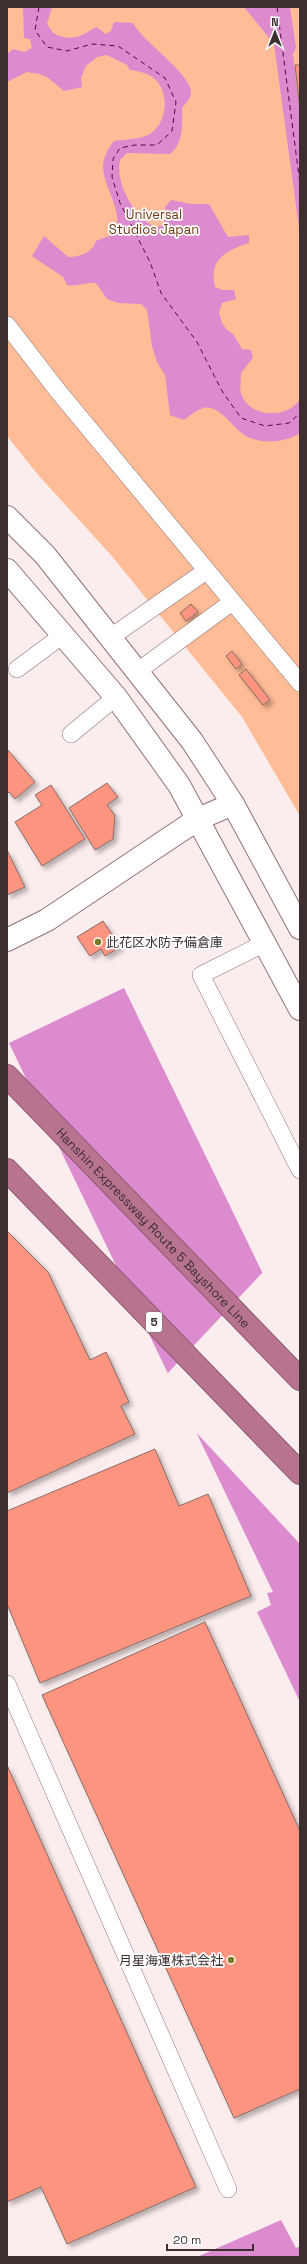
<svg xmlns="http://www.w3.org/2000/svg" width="307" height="2264" font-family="'Space Grotesk','Noto Sans JP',sans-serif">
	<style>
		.green { fill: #ffbc96 }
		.water { fill: #dc8bce }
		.pier { fill: #fbedee }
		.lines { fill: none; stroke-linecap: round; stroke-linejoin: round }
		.ferry { stroke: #510749; stroke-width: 1; stroke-dasharray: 5 4; stroke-linecap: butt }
		.building { fill: #fd9480; stroke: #886a64; filter: url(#shadow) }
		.service-casing { stroke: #927275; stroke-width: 18 }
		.tertiary-casing { stroke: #927275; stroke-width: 24 }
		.motorway-casing { stroke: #8d5b6f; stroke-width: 24 }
		.service { stroke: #fff; stroke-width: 17 }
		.tertiary { stroke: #fff; stroke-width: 22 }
		.motorway { stroke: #b87391; stroke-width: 22 }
		.poi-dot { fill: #7b7c24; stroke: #fff; stroke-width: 1.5 }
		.labels { text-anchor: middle; stroke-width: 3.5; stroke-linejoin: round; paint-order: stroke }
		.shield { fill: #fff; stroke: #776d6e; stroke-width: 1 }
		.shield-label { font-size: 12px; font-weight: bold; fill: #3d2f30 }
		.park-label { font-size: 13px; fill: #71380f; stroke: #fff }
		.poi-label { font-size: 13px; fill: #3d2f30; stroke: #fff; text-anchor: start }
		.street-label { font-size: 13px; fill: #3d2f30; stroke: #fff }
	</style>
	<defs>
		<filter id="shadow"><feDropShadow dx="3.5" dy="3.5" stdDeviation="2" flood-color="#0004"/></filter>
	</defs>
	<rect width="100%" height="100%" fill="#fbedee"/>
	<!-- green -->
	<polygon class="green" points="7,7 300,7 300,816 242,717 111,555 39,476 7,436"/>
	<!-- water -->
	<g class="water">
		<path d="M 23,7 L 52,7 L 47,24 L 53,33 C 70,42 81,37 96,27 L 106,34 L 111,31 L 114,22 L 133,23 C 144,43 190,73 191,92 C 191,99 186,103 182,108 C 182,124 184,143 170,154 L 127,153 L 120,160 C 112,201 171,257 165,207 L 171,200 L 191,204 L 209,204 L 228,237 L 249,235 L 249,243 C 227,250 208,259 215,287 L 222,290 L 234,290 L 236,299 L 222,303 L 219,313 L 222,323 L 227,330 L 233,334 L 242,349 L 251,350 L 253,358 L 241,373 C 241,381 239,389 242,396 C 251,418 288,419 300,399 L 300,433 C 293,438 285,440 277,441 C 266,442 256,441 246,436 C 233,429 220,404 203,408 C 197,410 189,416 184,420 L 170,415 L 165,375 L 157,362 L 152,346 L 147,310 L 141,304 L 118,303 L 107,299 L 96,283 C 86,282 77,287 67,285 L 63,277 L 32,256 L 44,236 L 68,257 C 80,257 92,253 96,241 L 117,233 C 117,227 118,218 116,211 C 109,182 92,169 114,141 C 125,139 140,140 150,134 C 169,122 170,88 151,76 C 144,72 137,71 130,70 L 127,65 L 107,55 L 97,57 L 86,66 L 81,77 L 82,87 L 64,91 L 47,77 L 40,74 L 27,72 L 7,82 L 7,54 L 13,49 L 24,52 L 32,48 L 30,39 L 24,38 Z"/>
		<polygon points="244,7 290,7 296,48 293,54 300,116 300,235 274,44"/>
		<polygon points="124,988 300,1350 300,1702 257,1612 271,1605 267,1593 273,1592 9,1043"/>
		<polygon points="281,2220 296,2248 300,2246 300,2257 197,2257"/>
	</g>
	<!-- pier -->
	<polygon class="pier" points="264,1271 300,1346 300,1544 192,1428 166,1375"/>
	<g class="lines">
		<!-- ferry -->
		<g class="ferry">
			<polyline points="39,7 35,30 47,47 67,51 92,44 118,46 165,78 176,102 172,131 157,145 135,145 120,148 113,159 112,177 120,203 150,262 161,293 197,342 222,391 241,418 265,426 289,423 300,413"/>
			<polyline points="277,7 300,184"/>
		</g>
	</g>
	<!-- building -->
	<g class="building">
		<polygon points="295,65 300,65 300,110"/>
		<polygon points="191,604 198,612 186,621 180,613"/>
		<polygon points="232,651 242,664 236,669 226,656"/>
		<polygon points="246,669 270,700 263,705 239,675"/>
		<polygon points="7,749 35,782 15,799 9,792 7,793"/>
		<polygon points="107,783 118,797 107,805 115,815 113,839 95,850 69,808"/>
		<polygon points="51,785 85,839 42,866 15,822 42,805 35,795"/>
		<polygon points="7,850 25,887 7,895"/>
		<polygon points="103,921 120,947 105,956 101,949 90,956 77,937"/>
		<polygon points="7,1231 48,1272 90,1360 106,1352 129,1402 121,1406 135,1434 7,1493"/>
		<polygon points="155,1449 179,1506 208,1494 251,1596 40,1683 7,1604 7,1511"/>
		<polygon points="205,1622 300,1831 300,2089 234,2118 42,1695"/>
		<polygon points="7,1765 196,2187 67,2244 41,2187 7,2202"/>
	</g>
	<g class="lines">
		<!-- service casing -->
		<g class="service-casing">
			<g id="service">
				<polyline points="7,325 58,391 300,683"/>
				<polyline points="111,637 206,571"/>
				<polyline points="17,669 63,635"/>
				<polyline points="138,671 232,602"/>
				<polyline points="71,734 116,697"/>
				<polyline points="265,943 201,975 300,1170"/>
				<polyline points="7,1684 228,2189"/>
			</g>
		</g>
		<!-- tertiary casing -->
		<g class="tertiary-casing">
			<g id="tertiary">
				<polyline points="7,517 45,555 192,741 233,804 300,928"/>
				<polyline points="7,570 116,697 179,785 300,1009"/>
				<polyline points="7,940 47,920 198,819 233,804"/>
			</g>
		</g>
		<!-- motorway casing -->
		<g class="motorway-casing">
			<g id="motorway">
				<path id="s1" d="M 7,1076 L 300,1379"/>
				<polyline points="7,1170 300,1473"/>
			</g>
		</g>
		<!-- service -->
		<use href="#service" class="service"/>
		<!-- tertiary -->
		<use href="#tertiary" class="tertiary"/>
		<!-- motorway -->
		<use href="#motorway" class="motorway"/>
	</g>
	<!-- markers -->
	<g class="poi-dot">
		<circle cx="98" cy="942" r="4"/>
		<circle cx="231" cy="1960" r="4"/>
	</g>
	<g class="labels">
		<!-- shield labels -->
		<rect class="shield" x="146" y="1312" width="16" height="20" rx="3"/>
		<g class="shield-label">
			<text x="154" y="1326">5</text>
		</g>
		<!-- park labels -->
		<g class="park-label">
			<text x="154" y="219">Universal<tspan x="154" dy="15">Studios Japan</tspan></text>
		</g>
		<!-- poi labels -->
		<g class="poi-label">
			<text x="106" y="947">此花区水防予備倉庫</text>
			<text x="223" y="1965" text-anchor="end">月星海運株式会社</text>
		</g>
		<!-- street labels -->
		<g class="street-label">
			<text dy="5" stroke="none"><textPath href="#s1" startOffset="211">Hanshin Expressway Route 5 Bayshore Line</textPath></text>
		</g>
	</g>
	<!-- border -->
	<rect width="307" height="2264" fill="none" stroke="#3d2f30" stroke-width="16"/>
	<!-- north arrow -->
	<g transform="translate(275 32)" stroke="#ffffff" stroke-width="3" paint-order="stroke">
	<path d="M0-3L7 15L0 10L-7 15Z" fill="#3d2f30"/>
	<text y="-6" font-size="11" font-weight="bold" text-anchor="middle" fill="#3d2f30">N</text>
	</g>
	<!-- scale -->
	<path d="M167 2244v6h86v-6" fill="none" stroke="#3d2f30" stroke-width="2"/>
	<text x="173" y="2244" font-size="12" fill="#3d2f30" stroke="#ffffff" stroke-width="3" paint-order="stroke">20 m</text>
</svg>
